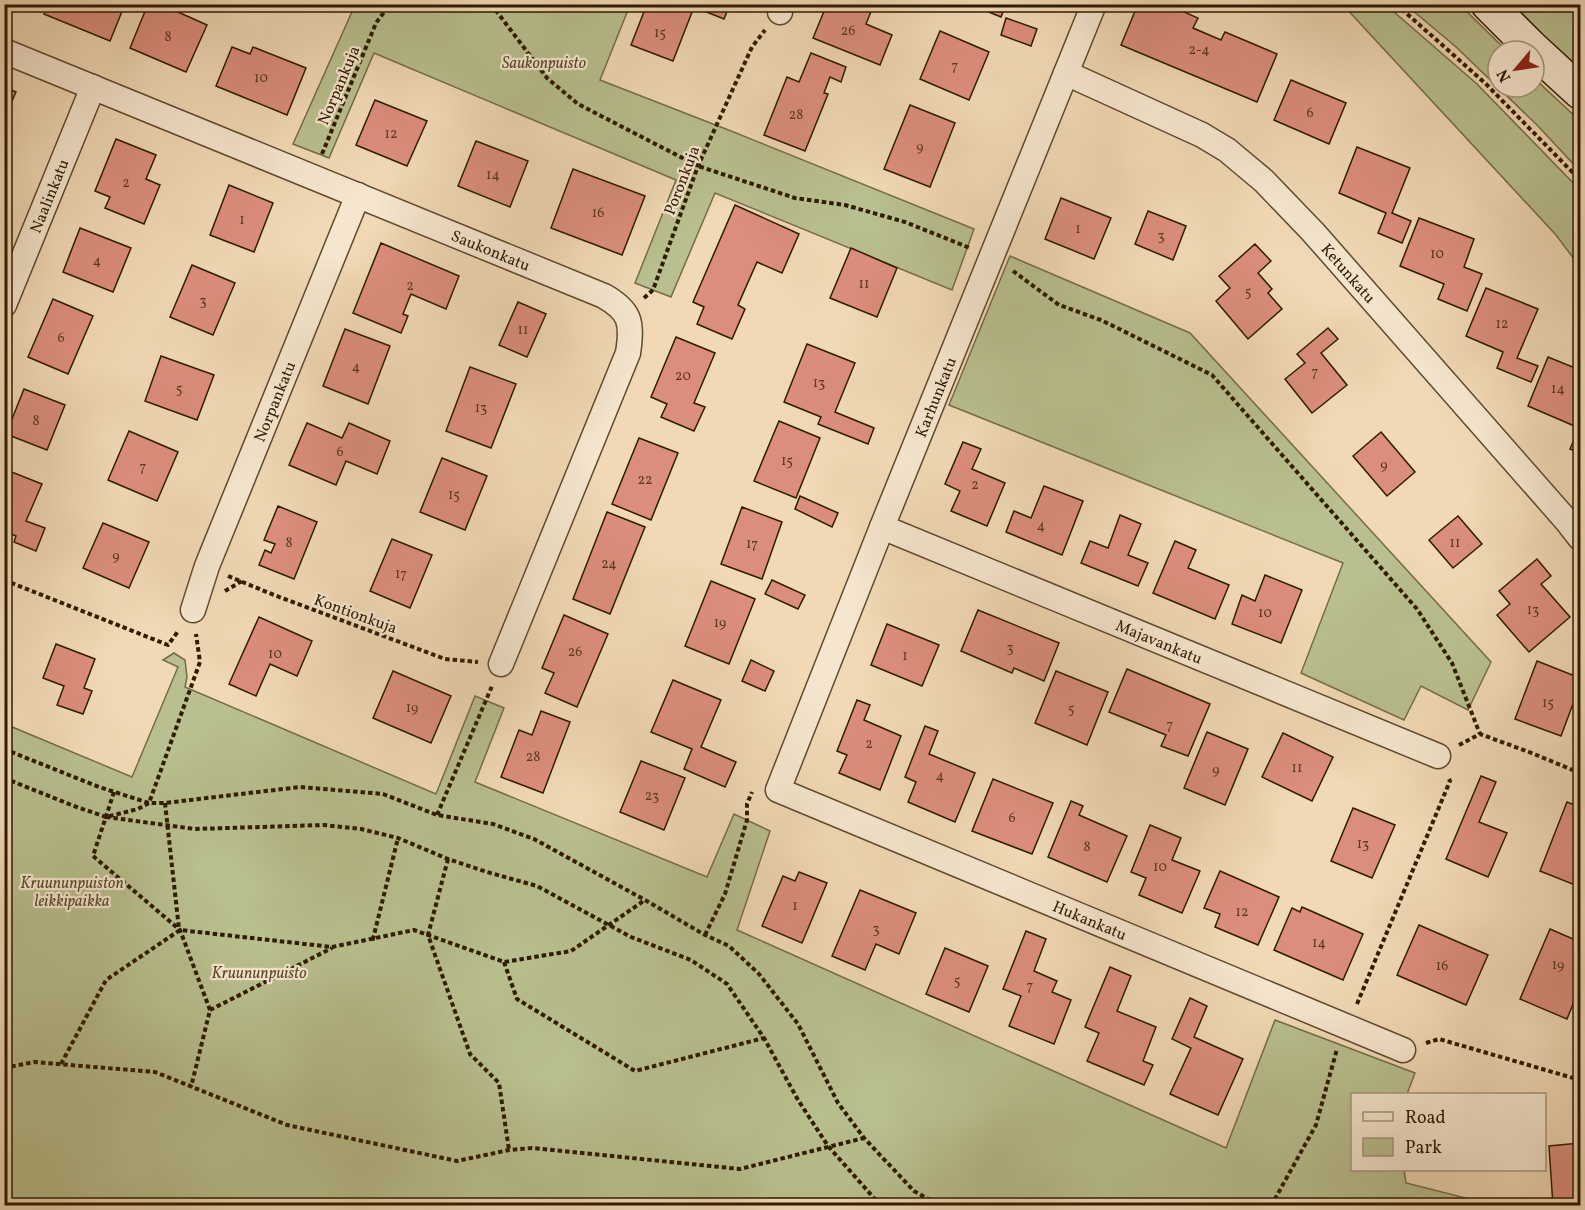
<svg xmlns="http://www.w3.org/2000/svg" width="1585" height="1210" font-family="Vollkorn,serif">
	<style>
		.green { fill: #b9bf8e; stroke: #746d47; stroke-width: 1.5 }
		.building { fill: #dc8e7c; stroke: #2e1b00; stroke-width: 1.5 }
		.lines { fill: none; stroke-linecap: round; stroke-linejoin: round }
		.street-casing { stroke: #5f4a2d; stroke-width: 27 }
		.secondary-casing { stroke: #2e1b00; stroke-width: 36 }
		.path { stroke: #2e1b00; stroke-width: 4; stroke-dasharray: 4.5 3; stroke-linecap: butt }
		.street { stroke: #f6e6cf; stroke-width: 24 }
		.secondary { stroke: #f6e6cf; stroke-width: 33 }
		.labels { text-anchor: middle; stroke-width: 4.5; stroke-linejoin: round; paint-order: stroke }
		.number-label { font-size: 14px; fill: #5a381f }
		.park-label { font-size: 16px; font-style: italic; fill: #584c2b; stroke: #f6e6cf }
		.street-label { font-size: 16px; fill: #2e1b00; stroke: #f6e6cf }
	</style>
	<rect width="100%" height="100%" fill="#f1d9b5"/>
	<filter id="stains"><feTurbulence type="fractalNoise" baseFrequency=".00333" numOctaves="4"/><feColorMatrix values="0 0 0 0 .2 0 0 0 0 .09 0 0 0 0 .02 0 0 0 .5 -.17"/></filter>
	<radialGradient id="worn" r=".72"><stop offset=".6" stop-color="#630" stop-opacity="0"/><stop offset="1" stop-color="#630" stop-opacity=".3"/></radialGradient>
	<!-- green -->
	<g class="green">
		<polygon points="355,5 630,5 600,80 731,131 974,229 952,290 715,193 671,297 635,283 676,180 374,53 329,158 293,144"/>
		<polygon points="1343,5 1386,5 1477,84 1580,190 1580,267 1556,235"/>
		<polygon points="1406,5 1460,5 1507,51 1498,51 1498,87 1534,87 1534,78 1580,121 1580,171 1536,124 1455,46"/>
		<polygon points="1507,5 1580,5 1580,72"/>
		<polygon points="1010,256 1190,333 1491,662 1468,710 1421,686 1404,720 1301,673 1343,563 949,405"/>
		<polygon points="174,653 185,660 187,677 185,687 436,794 475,696 504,708 475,782 707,877 734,814 770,831 737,930 1226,1148 1275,1020 1415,1073 1407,1094 1352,1094 1352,1170 1404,1170 1406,1183 1493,1205 5,1205 5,724 132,777 178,667 163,660"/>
	</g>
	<!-- building -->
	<g class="building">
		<polygon points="48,4 125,4 110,41 44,14"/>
		<polygon points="148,4 160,4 207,25 186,72 130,48"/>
		<polygon points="647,4 669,5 730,4 724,19 694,7 673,61 631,45"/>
		<polygon points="827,4 874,4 866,24 892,35 880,65 813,38"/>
		<polygon points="969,4 1006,4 1001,17"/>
		<polygon points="1138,4 1166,4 1198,18 1193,28 1221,40 1225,32 1277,54 1257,102 1121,45"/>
		<polygon points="1006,18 1037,29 1031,46 1001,35"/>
		<polygon points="940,31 989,52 969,100 920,79"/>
		<polygon points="232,47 250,54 253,47 306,68 287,115 216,86"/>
		<polygon points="811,53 846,67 841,82 830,77 824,93 828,94 805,151 764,135 787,77 799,82"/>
		<polygon points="1291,80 1346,103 1329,144 1274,120"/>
		<polygon points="4,87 16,92 4,119"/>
		<polygon points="375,100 427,121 407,166 356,145"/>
		<polygon points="910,105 955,123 930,187 884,169"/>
		<polygon points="116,139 156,155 146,179 160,185 144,224 105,208 110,197 95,191"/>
		<polygon points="476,141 528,161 510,207 458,186"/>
		<polygon points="1357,147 1410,168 1392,213 1411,221 1402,243 1378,233 1386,213 1339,193"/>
		<polygon points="573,169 645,196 622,255 551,228"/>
		<polygon points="229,185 273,203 254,252 210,235"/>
		<polygon points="1061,198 1111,218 1094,259 1045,239"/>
		<polygon points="735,205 799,234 782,273 757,262 738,305 745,309 732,339 697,324 704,307 693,302"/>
		<polygon points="1148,211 1186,226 1173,260 1135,244"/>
		<polygon points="1419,218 1474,239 1464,267 1482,274 1467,311 1438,299 1444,284 1400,266"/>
		<polygon points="80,228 131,248 113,292 63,272"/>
		<polygon points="381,243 459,276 446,309 411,294 403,314 408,316 401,333 353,313"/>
		<polygon points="1255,244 1271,261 1258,273 1272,289 1268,293 1282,309 1248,339 1216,301 1230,288 1219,276"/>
		<polygon points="851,248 897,268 877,317 830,298"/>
		<polygon points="192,265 235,283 213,335 170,317"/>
		<polygon points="1486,288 1538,309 1517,358 1538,366 1531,382 1497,368 1503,352 1466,336"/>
		<polygon points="53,299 93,316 68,374 28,357"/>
		<polygon points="518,302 546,314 527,357 499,345"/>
		<polygon points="1328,328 1338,339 1321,353 1347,385 1312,413 1285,379 1305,363 1297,354"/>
		<polygon points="345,329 390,346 368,404 323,386"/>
		<polygon points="676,337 715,353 694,403 705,407 694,431 661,417 667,404 651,397"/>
		<polygon points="807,344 855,363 835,412 874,428 868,444 818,424 821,417 784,402"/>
		<polygon points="161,356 214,375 197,420 145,401"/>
		<polygon points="1548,357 1580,370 1580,453 1570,449 1579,428 1528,406"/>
		<polygon points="470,367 516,384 491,448 446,431"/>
		<polygon points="24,389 65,405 47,450 6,434"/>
		<polygon points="779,421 820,438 796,498 754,481"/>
		<polygon points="307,423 342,438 349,423 390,441 377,474 346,461 336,485 289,465"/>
		<polygon points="129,431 178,452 157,501 108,480"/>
		<polygon points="1381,432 1415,472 1387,496 1353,456"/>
		<polygon points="639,438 678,453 651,520 612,504"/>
		<polygon points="963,442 981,449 972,469 1005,483 987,526 951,511 960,491 945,484"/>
		<polygon points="442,458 487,476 465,530 420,512"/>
		<polygon points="4,469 42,484 26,521 45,528 36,551 14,542 16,536 4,531"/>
		<polygon points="1044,486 1083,501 1062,555 1006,532 1014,511 1031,518"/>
		<polygon points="800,496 838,513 832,527 795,509"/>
		<polygon points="278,506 317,522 294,579 259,565 265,550 271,553 275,544 264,540"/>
		<polygon points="742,507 782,522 762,579 721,564"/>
		<polygon points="607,512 645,527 610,614 573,599"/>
		<polygon points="1120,515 1141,524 1128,555 1148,563 1138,586 1081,563 1090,541 1108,548"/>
		<polygon points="1458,516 1482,544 1453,568 1429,540"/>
		<polygon points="103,523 149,542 129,588 83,568"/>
		<polygon points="392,539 432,555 410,608 370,591"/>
		<polygon points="1175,541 1196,550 1188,568 1229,585 1215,619 1153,593"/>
		<polygon points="1537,559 1551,576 1541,584 1570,617 1529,652 1497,615 1510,604 1499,591"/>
		<polygon points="1265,575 1302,590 1281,643 1232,624 1242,595 1255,601"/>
		<polygon points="772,580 805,595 798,609 765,594"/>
		<polygon points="711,581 755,599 729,664 685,646"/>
		<polygon points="978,610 1059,643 1044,681 1014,668 1012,673 961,651"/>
		<polygon points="564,615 608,634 577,707 545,693 554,673 542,668"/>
		<polygon points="259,617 312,641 297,676 270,664 256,696 229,684"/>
		<polygon points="887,624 939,645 922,686 871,665"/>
		<polygon points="56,644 95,659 84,688 92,691 83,714 57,705 64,686 43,678"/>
		<polygon points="751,660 774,671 765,691 742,681"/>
		<polygon points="1537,661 1580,678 1580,685 1561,736 1515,719"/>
		<polygon points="1127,669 1210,704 1188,756 1161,746 1166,735 1109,712"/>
		<polygon points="393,671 451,696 431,743 373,718"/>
		<polygon points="1056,671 1108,692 1087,745 1035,723"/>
		<polygon points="673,680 721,700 701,747 736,762 725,787 684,769 692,749 651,732"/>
		<polygon points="857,700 870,705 864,720 901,736 880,790 839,773 847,755 837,751"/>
		<polygon points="541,711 570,722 543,793 501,777 519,730 532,735"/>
		<polygon points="925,726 938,731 929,754 975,773 955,822 908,802 916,782 905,777"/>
		<polygon points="1207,732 1248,749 1225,805 1184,788"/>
		<polygon points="1283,733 1333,757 1312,801 1262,777"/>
		<polygon points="641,761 685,778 664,830 620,812"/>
		<polygon points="1481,776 1496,782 1479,822 1507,833 1488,877 1446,859"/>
		<polygon points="993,779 1053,803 1032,854 972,831"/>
		<polygon points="1071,801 1083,806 1079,815 1127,836 1107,882 1048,857"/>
		<polygon points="1567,802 1580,807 1580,887 1540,871"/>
		<polygon points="1353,808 1395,825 1372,878 1331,861"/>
		<polygon points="1150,825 1181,838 1172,860 1200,871 1182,913 1139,895 1146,878 1131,872"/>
		<polygon points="1220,871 1279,897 1258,945 1215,927 1220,914 1204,908"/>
		<polygon points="799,872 827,883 802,943 762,926 783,876 795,881"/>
		<polygon points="860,890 916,913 899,954 876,944 865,970 832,956"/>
		<polygon points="1302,907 1363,934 1343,980 1274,950 1292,908 1300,912"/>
		<polygon points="1419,925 1488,955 1466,1005 1397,975"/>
		<polygon points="1550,929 1580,942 1580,987 1567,1019 1520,999"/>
		<polygon points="1026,931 1046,939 1034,971 1057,981 1052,992 1071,1000 1054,1044 1009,1026 1021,996 1003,989"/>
		<polygon points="945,948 988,966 969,1012 926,994"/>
		<polygon points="1110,967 1131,976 1117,1011 1156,1027 1143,1061 1153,1065 1144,1085 1087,1061 1099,1033 1085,1027"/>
		<polygon points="1190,998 1207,1006 1194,1037 1243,1059 1218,1115 1170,1094 1191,1048 1172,1039"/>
		<polygon points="1580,1143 1580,1203 1576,1204 1576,1206 1553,1206 1549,1146"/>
	</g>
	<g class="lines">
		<!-- street casing -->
		<g class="street-casing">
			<g id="street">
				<path id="s1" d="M 1094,4 L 882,527 L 778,790 L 1403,1050"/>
				<polyline points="780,12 781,4"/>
				<path id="s2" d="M 4,51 L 604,296 C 630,311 633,322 628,353 L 501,664"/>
				<path id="s3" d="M 1066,73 L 1202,135 L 1227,150 L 1264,181 L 1313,232 L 1566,520 L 1580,538"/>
				<path id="s4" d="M 4,305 L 93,87"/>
				<path id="s5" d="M 882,527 L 1438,756"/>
				<path id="s6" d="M 193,610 L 207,566 L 358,195"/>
			</g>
		</g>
		<!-- secondary casing -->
		<g class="secondary-casing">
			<polyline id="secondary" points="1488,4 1531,47 1580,92"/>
		</g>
		<!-- path -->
		<g class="path">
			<polyline points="491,4 547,78 578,104 698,166 795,198 845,205 905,222 970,248"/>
			<polyline points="1396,4 1485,83 1580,180"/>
			<polyline points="322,154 376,23 390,4"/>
			<polyline points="1013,271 1059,305 1101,320 1212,375 1417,609 1452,663 1480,734"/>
			<polyline points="644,298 653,290 698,166 752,47 765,30"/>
			<polyline points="228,576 274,595 445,659 478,662"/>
			<polyline points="4,580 168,645 179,630"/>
			<polyline points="225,591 242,581"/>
			<polyline points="1459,745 1480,734 1529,752 1580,773"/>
			<polyline points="4,749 99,787 149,803 165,803 300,787 383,794 437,815 493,824 534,839 645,900 705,935 729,946 759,974 798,1024 838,1103 864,1138 914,1191 940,1206"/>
			<polyline points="4,778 74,806 106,817 138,809 149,803 200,662 196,634"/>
			<polyline points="114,792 93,856 180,930 210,1010 191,1087"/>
			<polyline points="165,803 179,929"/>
			<polyline points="437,815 492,686"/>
			<polyline points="106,817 195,829 324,825 361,829 398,838 448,859 487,872 537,886 631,937 691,960 727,984 764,1038 798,1100 828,1146 881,1206"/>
			<polyline points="448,859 428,935 470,1054 499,1083 509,1150"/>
			<polyline points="705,935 725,894 747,820 747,804 752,792"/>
			<polyline points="372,939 373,939 398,838"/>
			<polyline points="504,962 517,999 635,1071 764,1038"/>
			<polyline points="1357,1004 1450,781 1449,779"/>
			<polyline points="210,1010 332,948"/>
			<polyline points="1426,1043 1439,1039 1580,1080"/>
			<polyline points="61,1064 106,980 180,930 332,947 414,930 504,962 571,951 645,900"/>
			<polyline points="4,1068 34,1062 155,1072 287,1125 457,1161 509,1150 532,1148 740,1169 864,1138"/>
			<polyline points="1271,1206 1316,1125 1337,1049"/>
		</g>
		<!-- street -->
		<use href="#street" class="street"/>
		<!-- secondary -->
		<use href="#secondary" class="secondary"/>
	</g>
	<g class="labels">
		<!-- number labels -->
		<g class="number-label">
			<text x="848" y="35">26</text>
			<text x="660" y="37">15</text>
			<text x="168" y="41">8</text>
			<text x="1199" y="54">2-4</text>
			<text x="955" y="70">7</text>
			<text x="261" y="82">10</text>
			<text x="1310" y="117">6</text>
			<text x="796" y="119">28</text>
			<text x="391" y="138">12</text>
			<text x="920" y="151">9</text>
			<text x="493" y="179">14</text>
			<text x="126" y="187">2</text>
			<text x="598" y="217">16</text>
			<text x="242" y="224">1</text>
			<text x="1078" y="233">1</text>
			<text x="1161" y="240">3</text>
			<text x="1437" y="258">10</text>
			<text x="97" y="265">4</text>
			<text x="864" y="288">11</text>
			<text x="410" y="290">2</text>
			<text x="1248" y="296">5</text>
			<text x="203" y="305">3</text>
			<text x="1502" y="328">12</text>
			<text x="523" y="334">11</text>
			<text x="61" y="342">6</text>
			<text x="356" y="371">4</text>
			<text x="1315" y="376">7</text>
			<text x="683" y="380">20</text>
			<text x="819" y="387">13</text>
			<text x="179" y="393">5</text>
			<text x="1558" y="393">14</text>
			<text x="481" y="412">13</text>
			<text x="36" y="425">8</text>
			<text x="340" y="456">6</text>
			<text x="787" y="465">15</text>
			<text x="1384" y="469">9</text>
			<text x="143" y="471">7</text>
			<text x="645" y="484">22</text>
			<text x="975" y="489">2</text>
			<text x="454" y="499">15</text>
			<text x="1041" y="530">4</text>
			<text x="289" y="547">8</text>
			<text x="1455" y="547">11</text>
			<text x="752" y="548">17</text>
			<text x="116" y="560">9</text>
			<text x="609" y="568">24</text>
			<text x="401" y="578">17</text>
			<text x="1533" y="614">13</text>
			<text x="1265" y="617">10</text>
			<text x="720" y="627">19</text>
			<text x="1010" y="652">3</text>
			<text x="575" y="656">26</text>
			<text x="275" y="658">10</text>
			<text x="905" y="660">1</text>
			<text x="1548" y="707">15</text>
			<text x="412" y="712">19</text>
			<text x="1071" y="713">5</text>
			<text x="1170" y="729">7</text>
			<text x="869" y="748">2</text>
			<text x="533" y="761">28</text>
			<text x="1297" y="772">11</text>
			<text x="1216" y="774">9</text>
			<text x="940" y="780">4</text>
			<text x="652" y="800">23</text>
			<text x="1012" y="822">6</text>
			<text x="1363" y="848">13</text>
			<text x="1087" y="851">8</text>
			<text x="1160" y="871">10</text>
			<text x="795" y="910">1</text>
			<text x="1242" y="916">12</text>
			<text x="876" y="933">3</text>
			<text x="1319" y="947">14</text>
			<text x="1558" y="969">19</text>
			<text x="1442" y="970">16</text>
			<text x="957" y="985">5</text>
			<text x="1030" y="990">7</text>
		</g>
		<!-- park labels -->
		<g class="park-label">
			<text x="544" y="68">Saukonpuisto</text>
			<text x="72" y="888">Kruununpuiston<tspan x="72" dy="18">leikkipaikka</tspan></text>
			<text x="259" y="978">Kruununpuisto</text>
		</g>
		<!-- street labels -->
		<g class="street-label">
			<text transform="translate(338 85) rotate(-67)" y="6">Norpankuja</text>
			<text transform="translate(681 180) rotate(-69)" y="6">Poronkuja</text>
			<text dy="6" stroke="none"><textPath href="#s4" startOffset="118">Naalinkatu</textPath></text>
			<text dy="6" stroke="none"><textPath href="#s2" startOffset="526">Saukonkatu</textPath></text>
			<text dy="6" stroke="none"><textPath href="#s3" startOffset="352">Ketunkatu</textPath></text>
			<text transform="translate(935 397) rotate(-68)" y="6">Karhunkatu</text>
			<text dy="6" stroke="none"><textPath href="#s6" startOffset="224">Norpankatu</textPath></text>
			<text transform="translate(356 613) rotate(20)" y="6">Kontionkuja</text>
			<text dy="6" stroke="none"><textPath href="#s5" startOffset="300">Majavankatu</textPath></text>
			<text dy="6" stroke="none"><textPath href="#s1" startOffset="1185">Hukankatu</textPath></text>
		</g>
	</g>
	<!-- margin -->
	<rect width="1585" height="1210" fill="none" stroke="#f1d9b5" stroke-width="24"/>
	<rect x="6" y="6" width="1573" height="1198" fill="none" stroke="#2e1b00" stroke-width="3"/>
	<rect x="12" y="12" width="1561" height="1186" fill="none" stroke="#2e1b00" stroke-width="1.5"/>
	<!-- legend -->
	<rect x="1351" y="1093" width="195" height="78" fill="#f6e6cf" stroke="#a6957c" stroke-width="1.5"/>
	<rect x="1363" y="1112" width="30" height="9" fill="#f6e6cf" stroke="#a6957c" stroke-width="1.5"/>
	<text x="1405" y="1123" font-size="18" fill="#2e1b00">Road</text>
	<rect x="1363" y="1138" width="30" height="18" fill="#b9bf8e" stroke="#a6957c" stroke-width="1.5"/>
	<text x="1405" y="1153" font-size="18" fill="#2e1b00">Park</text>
	<!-- north arrow -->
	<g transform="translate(1516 69) rotate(241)"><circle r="28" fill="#f6e6cf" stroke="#a6957c" stroke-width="1.5"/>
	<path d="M0-4.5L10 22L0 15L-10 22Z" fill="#8f2418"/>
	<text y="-9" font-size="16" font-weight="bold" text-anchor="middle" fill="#2e1b00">N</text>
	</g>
	<rect width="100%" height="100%" filter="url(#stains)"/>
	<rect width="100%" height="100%" fill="url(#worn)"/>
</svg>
